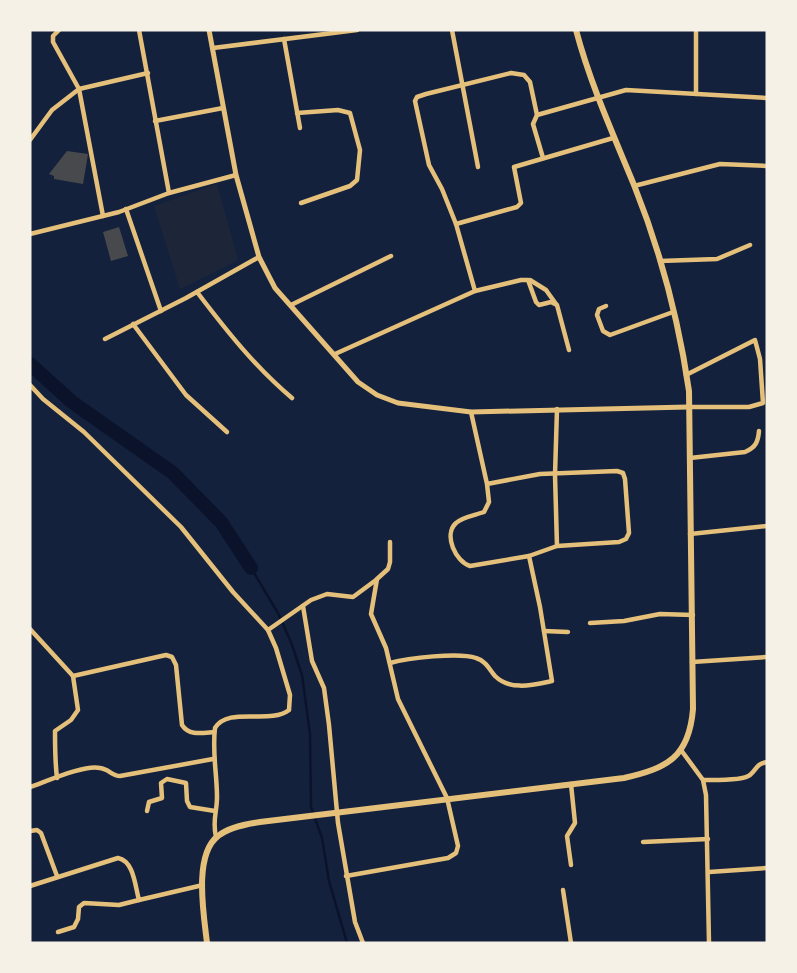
<svg xmlns="http://www.w3.org/2000/svg" width="797" height="973" font-family="Barlow,sans-serif">
	<style>
		.green { fill: #1d2539 }
		.lines { fill: none; stroke-linecap: round; stroke-linejoin: round }
		.stream { stroke: #0b132b; stroke-width: 2.5 }
		.river { stroke: #0b132b; stroke-width: 14 }
		.building { fill: #48494c }
		.minor { stroke: #e5c07b; stroke-width: 4.5 }
		.tertiary { stroke: #e5c07b; stroke-width: 5 }
		.secondary { stroke: #e5c07b; stroke-width: 6 }
	</style>
	<rect width="100%" height="100%" fill="#14213d"/>
	<!-- green -->
	<polygon class="green" points="217,184 238,260 180,289 154,206"/>
	<g class="lines">
		<!-- stream -->
		<polyline class="stream" points="251,568 278,613 291,642 302,675 310,734 311,807 322,838 329,881 347,943"/>
		<!-- river -->
		<polyline class="river" points="30,364 72,402 173,473 221,522 251,568"/>
	</g>
	<!-- building -->
	<g class="building">
		<polygon points="67,151 88,154 83,184 54,179 54,176 49,174"/>
		<polygon points="119,227 128,256 111,261 103,232"/>
	</g>
	<g class="lines">
		<!-- minor -->
		<g class="minor">
			<polyline points="59,30 53,36 53,42 79,89 103,216"/>
			<polyline points="139,30 169,193"/>
			<polyline points="452,30 478,167"/>
			<polyline points="284,39 300,128"/>
			<polyline points="213,48 357,30"/>
			<polyline points="696,94 696,30"/>
			<polyline points="297,113 338,110 350,113 360,150 357,180 350,186 301,203"/>
			<polyline points="537,115 626,90 767,98"/>
			<polyline points="155,121 223,108"/>
			<polyline points="30,140 52,110 79,89 148,73"/>
			<polyline points="634,186 720,164 767,166"/>
			<polyline points="126,209 161,311"/>
			<polyline points="456,224 517,207 521,203 514,167 613,138"/>
			<polyline points="30,234 119,212 169,193 236,175"/>
			<polyline points="660,261 717,259 750,245"/>
			<polyline points="530,280 546,290 556,304"/>
			<polyline points="475,291 456,224 442,189 429,165 415,101 417,97 426,94 511,73 524,75 530,82 537,115 533,124 543,158"/>
			<path d="M 197,292 C 226,330 255,367 292,398"/>
			<polyline points="291,305 391,256"/>
			<polyline points="606,306 599,309 597,315 603,331 610,335 673,312"/>
			<polyline points="133,324 186,395 227,432"/>
			<polyline points="105,339 186,298 259,257"/>
			<polyline points="335,354 475,291 521,280 528,280 536,302 539,305 551,302 557,305 569,350"/>
			<polyline points="686,375 755,340 760,359 763,403 749,407 689,407"/>
			<path d="M 30,385 L 43,399 L 84,432 L 181,527 L 233,592 L 268,630 L 276,648 L 290,695 L 289,710 C 270,725 228,706 215,728 C 212,752 217,774 217,797 C 217,813 212,820 216,837"/>
			<polyline points="557,409 555,475 557,546"/>
			<path d="M 471,412 L 487,484 L 489,502 L 484,512 C 476,515 462,517 456,523 C 443,535 456,562 470,566 L 529,556 L 557,546 L 619,542 L 626,539 L 629,533 L 625,479 L 623,473 L 617,471 L 540,474 L 487,484"/>
			<path d="M 690,458 L 745,452 C 756,447 758,442 759,431"/>
			<polyline points="690,534 767,526"/>
			<polyline points="303,606 312,661 324,688 329,725 338,823 355,922 363,943"/>
			<polyline points="590,623 624,621 660,614 693,615"/>
			<path d="M 30,629 L 73,676 L 166,655 L 172,657 L 176,665 L 182,725 C 189,736 202,733 214,732"/>
			<polyline points="268,630 311,600 327,594 353,597 376,580"/>
			<polyline points="544,631 568,632"/>
			<polyline points="692,662 767,657"/>
			<path d="M 390,663 C 408,658 459,652 476,658 C 486,661 489,669 495,676 C 510,691 533,685 552,681 L 540,607 L 529,556"/>
			<polyline points="681,750 703,780 706,795 709,943"/>
			<path d="M 57,778 C 55,762 55,747 55,731 L 71,720 L 78,710 L 73,676"/>
			<path d="M 703,780 C 713,780 743,781 750,775 C 757,769 756,764 767,762"/>
			<path d="M 30,787 C 45,782 85,764 100,768 C 109,769 112,776 120,776 L 213,759"/>
			<polyline points="147,811 149,802 162,798 161,783 167,779 186,783 187,801 190,807 215,811"/>
			<polyline points="30,831 37,830 41,833 57,876"/>
			<polyline points="643,842 708,839"/>
			<polyline points="571,865 567,836 575,823 571,784"/>
			<polyline points="709,872 767,868"/>
			<polyline points="346,876 448,858 456,853 458,846 447,798 398,699 386,648 371,614 377,579 388,569 390,562 390,542"/>
			<path d="M 30,886 L 118,858 C 134,861 135,886 139,900 L 203,885"/>
			<polyline points="563,890 571,943"/>
			<polyline points="58,932 74,927 78,919 79,907 84,903 119,905 139,900"/>
		</g>
		<!-- tertiary -->
		<polyline class="tertiary" points="209,30 236,175 259,257 275,288 358,382 377,395 398,403 471,412 688,407"/>
		<!-- secondary -->
		<path class="secondary" d="M 207,943 C 204,916 193,855 218,836 C 229,827 246,824 260,822 L 624,778 C 668,768 689,757 693,709 L 689,391 C 679,322 660,250 634,185 C 613,134 590,83 576,30"/>
	</g>
	<!-- border -->
	<rect width="797" height="973" fill="none" stroke="#f6f1e7" stroke-width="63"/>
</svg>
